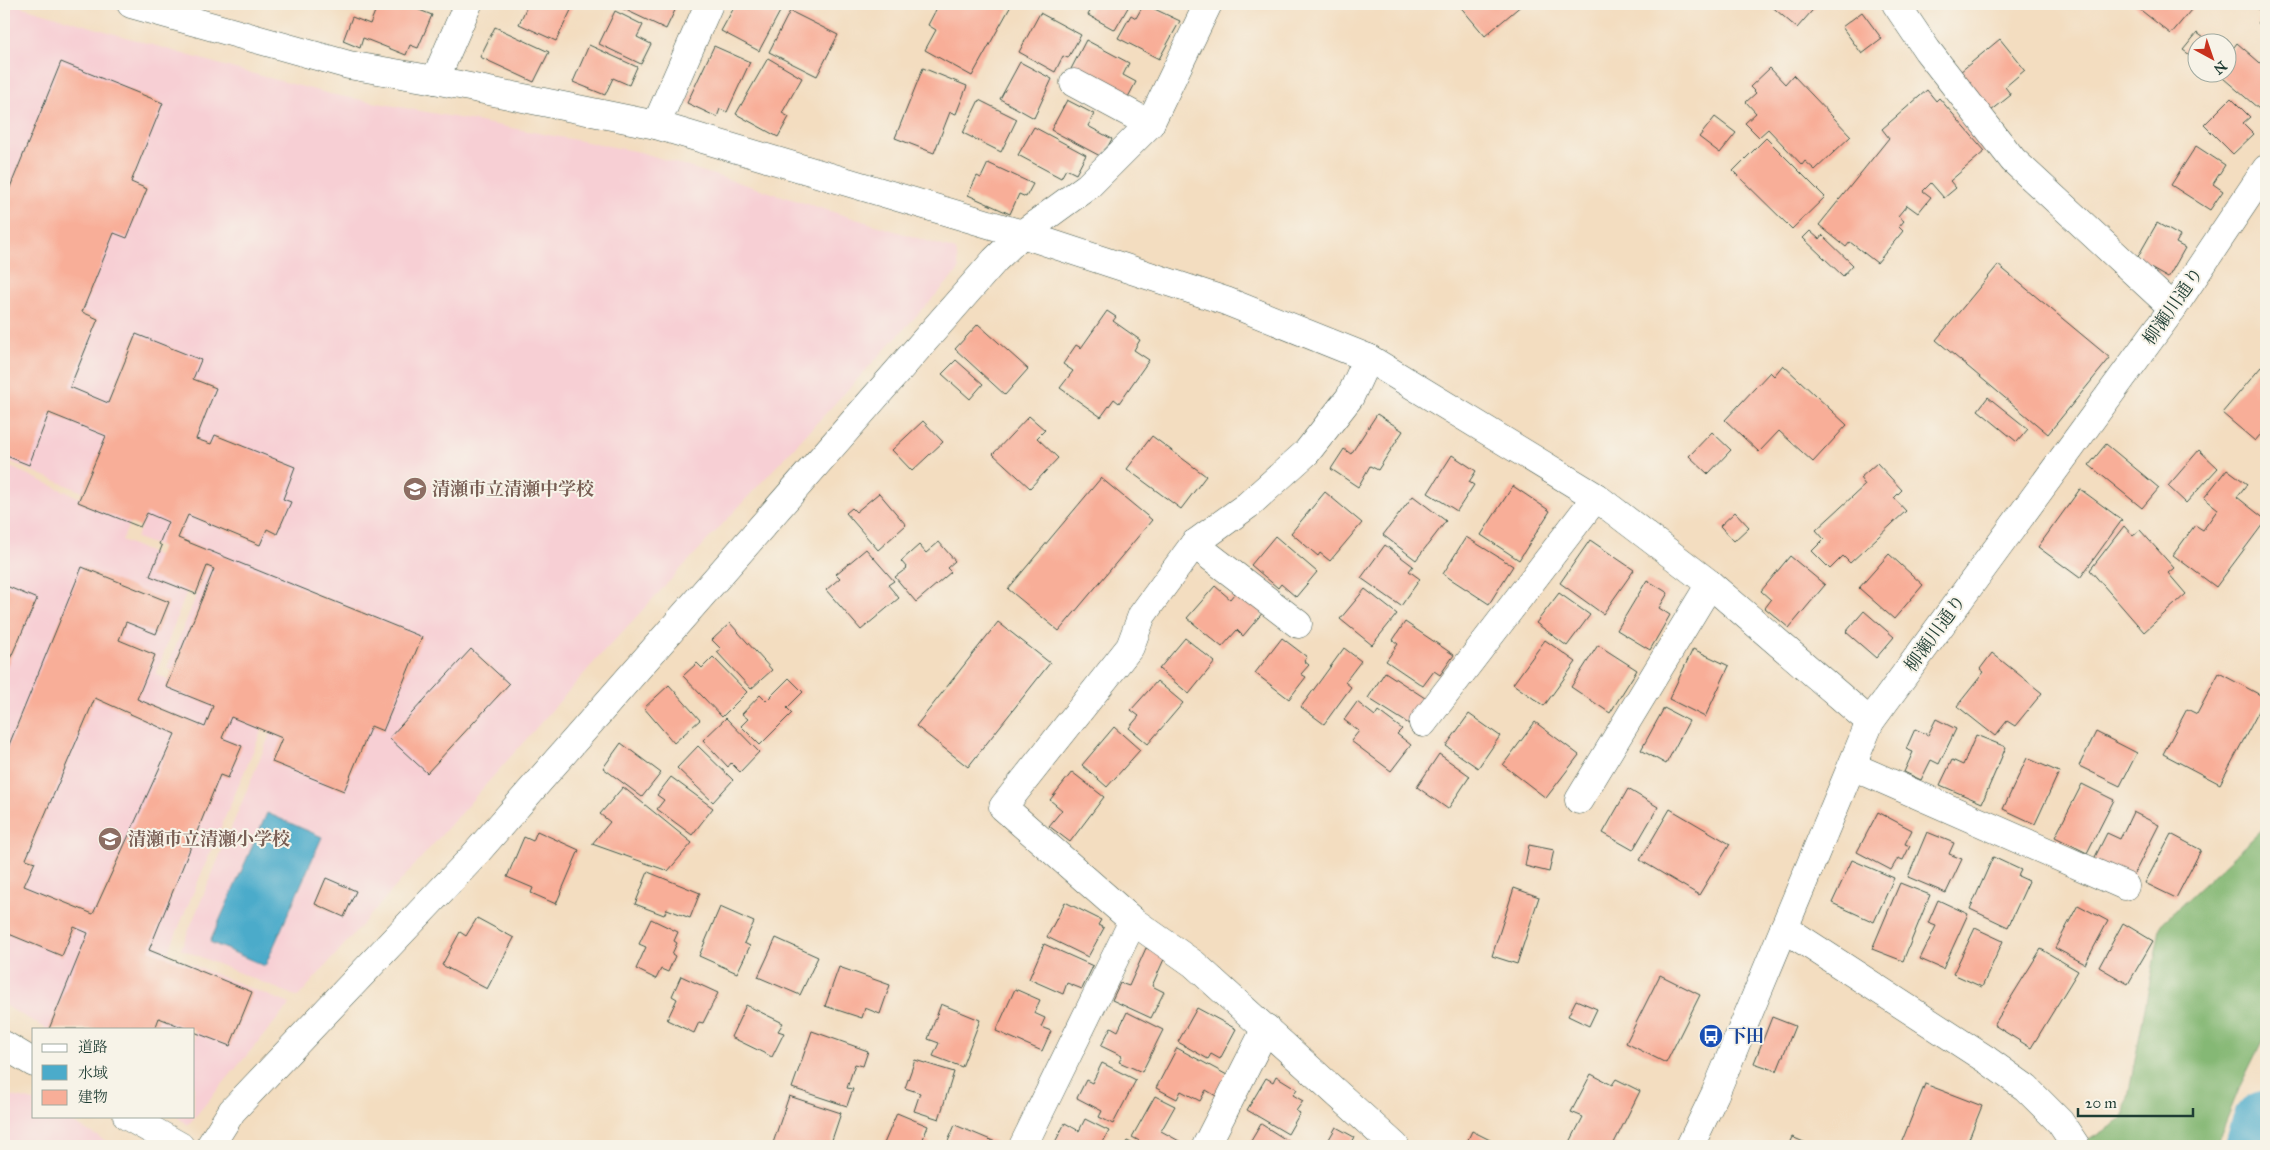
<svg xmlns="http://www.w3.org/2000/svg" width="2270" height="1150" font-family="'IM FELL Great Primer','Noto Serif JP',serif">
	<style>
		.built { fill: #f7cfd4 }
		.forest { fill: #85b874; stroke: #527a54 }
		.water { fill: #4babca; stroke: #35747f }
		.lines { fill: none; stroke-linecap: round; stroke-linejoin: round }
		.river { stroke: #4babca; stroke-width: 69 }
		.building { fill: #f8ae98; fill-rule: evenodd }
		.minor-casing { stroke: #3f5549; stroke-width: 29 }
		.minor { stroke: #fff; stroke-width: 28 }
		.labels { text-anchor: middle; stroke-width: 4; stroke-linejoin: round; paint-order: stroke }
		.street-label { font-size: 18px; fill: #1f3d34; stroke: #f7f3e8 }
		.education-label { font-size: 18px; font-weight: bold; fill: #785e54; stroke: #f7f3e8; text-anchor: start }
		.transit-label { font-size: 18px; font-weight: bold; fill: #164399; stroke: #f7f3e8; text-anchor: start }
	</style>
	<rect width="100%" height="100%" fill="#f7f3e8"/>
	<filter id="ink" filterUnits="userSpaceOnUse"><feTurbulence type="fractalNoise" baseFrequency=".02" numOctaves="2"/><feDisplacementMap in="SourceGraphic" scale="10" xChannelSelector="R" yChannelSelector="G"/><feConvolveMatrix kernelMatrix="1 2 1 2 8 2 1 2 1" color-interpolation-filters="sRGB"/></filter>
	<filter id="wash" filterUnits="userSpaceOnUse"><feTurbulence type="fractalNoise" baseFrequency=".0096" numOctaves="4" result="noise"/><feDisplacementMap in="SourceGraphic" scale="20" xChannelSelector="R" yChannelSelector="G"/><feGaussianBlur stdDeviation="1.12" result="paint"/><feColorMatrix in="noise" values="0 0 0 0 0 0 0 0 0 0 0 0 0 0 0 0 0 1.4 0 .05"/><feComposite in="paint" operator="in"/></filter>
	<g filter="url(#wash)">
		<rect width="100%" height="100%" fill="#f3ddc0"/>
		<!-- built -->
		<g class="built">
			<polygon points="13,4 235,69 330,94 640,152 956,250 959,270 597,659 298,997 181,949 278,715 167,668 209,564 136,538 145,518 4,459 4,28"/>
			<polygon points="4,464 131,521 122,540 194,572 156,674 265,723 167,955 290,1004 188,1125 176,1116 194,1116 194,1029 47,1029 4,1005"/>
			<polygon points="4,1094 34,1101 34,1116 61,1116 115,1146 4,1146"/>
		</g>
		<!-- forest -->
		<polygon class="forest" points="2266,826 2266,1033 2241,1084 2216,1146 2079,1146 2124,1118 2161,924"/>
		<!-- water -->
		<polygon class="water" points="267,813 322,837 265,966 210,942"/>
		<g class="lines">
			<!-- river -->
			<polyline class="river" points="2260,1146 2266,1125"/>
		</g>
		<g id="blocks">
			<!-- building -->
			<g class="building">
				<polygon points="378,4 404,4 432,15 418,48 410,45 406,55 363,38 360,48 343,41 352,17 370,24"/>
				<polygon points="528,4 574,4 556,41 519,24"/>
				<polygon points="613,4 678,4 666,29"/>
				<polygon points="736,4 779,4 783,6 759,51 721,31"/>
				<polygon points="939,4 950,8 952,4 1012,4 972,76 925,50 936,30 928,25"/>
				<polygon points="1094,4 1130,4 1115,30 1088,15"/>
				<polygon points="1144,4 1180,21 1159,59 1118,38 1131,15 1136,18"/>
				<polygon points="1458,4 1523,4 1485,36"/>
				<polygon points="1769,4 1818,4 1797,28"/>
				<polygon points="2133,4 2196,4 2171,34"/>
				<polygon points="2252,4 2266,4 2266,29 2258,23 2265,15"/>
				<polygon points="615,11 643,25 637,37 651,44 641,64 599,44"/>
				<polygon points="790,11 838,35 817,76 769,52"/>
				<polygon points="1862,12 1882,39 1862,54 1842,27"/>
				<polygon points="1040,13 1081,35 1068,58 1063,56 1055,72 1019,52"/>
				<polygon points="495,27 549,52 534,82 480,57"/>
				<polygon points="2197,33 2210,42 2198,42 2198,61 2183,50"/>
				<polygon points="2000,39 2025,70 2005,87 2011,95 1991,111 1960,72"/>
				<polygon points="1086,40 1129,63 1123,75 1136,82 1127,99 1071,69"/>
				<polygon points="2237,43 2266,68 2266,115 2216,72 2228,72 2228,55"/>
				<polygon points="589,45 637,67 629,85 613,78 605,95 573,82"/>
				<polygon points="714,46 750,62 727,112 720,109 717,117 687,103"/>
				<polygon points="768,58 802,78 782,113 789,117 778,137 736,114"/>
				<path d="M 61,62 L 163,103 L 131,182 L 147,189 L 127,238 L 114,233 L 82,312 L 98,319 L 70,387 L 108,403 L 136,334 L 201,360 L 193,379 L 216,388 L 196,439 L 211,444 L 215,435 L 295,467 L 283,499 L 291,502 L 277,534 L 267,529 L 260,545 L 188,515 L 178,538 L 422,637 L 383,731 L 371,726 L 344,791 L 272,762 L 282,738 L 231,717 L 222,738 L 242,746 L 228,778 L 220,775 L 149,950 L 252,992 L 230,1046 L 194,1032 L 194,1029 L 187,1029 L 159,1018 L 155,1029 L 49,1029 L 88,933 L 74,927 L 62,956 L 4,932 L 4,757 L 82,567 L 169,602 L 156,634 L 126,622 L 119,640 L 155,655 L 137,699 L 205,727 L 213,706 L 166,687 L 214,569 L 207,566 L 196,594 L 150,576 L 162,546 L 159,544 L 168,522 L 147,513 L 140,527 L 78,502 L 106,436 L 49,413 L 29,465 L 4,455 L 4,202 ZM 95,698 L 175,734 L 93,914 L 24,886 L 35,862 L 26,859 Z"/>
				<polygon points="1020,62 1052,79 1034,118 1000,99"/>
				<polygon points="923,68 967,86 956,114 950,112 934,153 895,138"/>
				<polygon points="1770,68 1785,84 1793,75 1851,136 1815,170 1805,161 1802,165 1768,129 1759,137 1745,123 1756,113 1746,102 1756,93 1750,87"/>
				<polygon points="1927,90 1936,101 1939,98 1985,151 1950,181 1956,188 1944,198 1931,183 1923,191 1931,197 1918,213 1907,205 1898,216 1904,221 1899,227 1903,231 1877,263 1850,242 1846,247 1819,225 1889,138 1882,129"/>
				<polygon points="2231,98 2250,117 2243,123 2254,134 2233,154 2204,125"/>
				<polygon points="979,100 1017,119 1001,152 963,133"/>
				<polygon points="1067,100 1094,114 1088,126 1112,139 1102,157 1051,130"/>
				<polygon points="1715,117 1736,133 1720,153 1699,137"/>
				<polygon points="1034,127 1086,155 1076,174 1066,169 1061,178 1018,155"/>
				<polygon points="1766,138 1825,197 1792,229 1733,171"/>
				<polygon points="2196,146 2225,165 2213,184 2223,191 2210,210 2171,185"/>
				<polygon points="988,163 1033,184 1026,197 1019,194 1010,214 968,195 977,176 981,178"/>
				<polygon points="2157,223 2180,236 2176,243 2185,248 2168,278 2136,260"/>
				<polygon points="1810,231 1819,239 1822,235 1853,265 1843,276 1803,238"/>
				<polygon points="1998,265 2110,358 2048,434 1936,340"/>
				<polygon points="1107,311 1116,317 1113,321 1140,340 1134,350 1149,360 1119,403 1114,399 1101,417 1060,388 1073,371 1063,364 1076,345 1081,348"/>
				<polygon points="978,324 1028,369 1005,395 955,349"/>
				<polygon points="956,360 983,384 970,399 942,374"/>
				<polygon points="1783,365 1847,425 1813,462 1779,431 1759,452 1725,420 1770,372 1774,376"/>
				<polygon points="2261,367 2266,371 2266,428 2255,441 2222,413"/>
				<polygon points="1988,397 2028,429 2017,442 1978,410"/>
				<polygon points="1377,414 1403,431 1378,470 1370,466 1358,487 1331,469 1344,449 1351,454"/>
				<polygon points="1029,416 1045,430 1037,438 1058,458 1030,488 993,454"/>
				<polygon points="923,421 943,442 912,471 892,450"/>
				<polygon points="1712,432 1731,450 1708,474 1689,456"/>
				<polygon points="1152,436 1206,476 1181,509 1127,469"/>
				<polygon points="2106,444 2159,488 2142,508 2089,465"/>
				<polygon points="2199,450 2218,468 2186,503 2168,486"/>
				<polygon points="1452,455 1476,471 1469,482 1474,485 1457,511 1428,493"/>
				<polygon points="1877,463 1902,490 1894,498 1906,511 1850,563 1843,556 1830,569 1812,551 1824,539 1816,530 1865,485 1860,478"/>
				<polygon points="2227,469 2247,484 2237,497 2266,520 2216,587 2173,555 2195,525 2203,530 2218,509 2204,498"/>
				<polygon points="1101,478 1152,520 1059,631 1008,589"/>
				<polygon points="1513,486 1550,511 1519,560 1481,535"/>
				<polygon points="2080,489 2122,520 2080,578 2038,547"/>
				<polygon points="1325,492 1362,523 1330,561 1320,553 1318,556 1291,533"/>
				<polygon points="879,493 906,525 878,550 846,513 852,508 856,512"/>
				<polygon points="1413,496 1446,521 1416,560 1383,535"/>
				<polygon points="1735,512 1749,527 1734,541 1720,526"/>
				<polygon points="2124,526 2133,536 2140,530 2174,568 2168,573 2186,594 2144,632 2090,570"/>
				<polygon points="1275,536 1317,572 1296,597 1281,584 1278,588 1251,565"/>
				<polygon points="1466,537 1513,566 1489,604 1443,574"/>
				<polygon points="1590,540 1634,570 1603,614 1560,583"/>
				<polygon points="939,542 955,561 947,568 951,572 916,602 895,577 907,568 901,561 919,545 926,553"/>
				<polygon points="1385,545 1413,566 1409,571 1420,579 1401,606 1361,578"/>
				<polygon points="866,549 894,581 888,585 899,598 861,630 826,590 840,578 836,574"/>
				<polygon points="1889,554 1923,585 1894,619 1859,588"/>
				<polygon points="1790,556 1825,585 1789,628 1765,608 1771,600 1761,591"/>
				<polygon points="1647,580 1668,593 1659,608 1670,615 1650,650 1617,630"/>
				<polygon points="4,585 37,599 5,670 4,669"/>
				<polygon points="1215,586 1230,599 1238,589 1264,611 1243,636 1237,630 1222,647 1187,618"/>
				<polygon points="1365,589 1397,614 1372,645 1340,619"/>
				<polygon points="1559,593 1590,615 1567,646 1536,623"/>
				<polygon points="1864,611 1894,637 1876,658 1846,632"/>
				<polygon points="998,622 1050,663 968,767 916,726"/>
				<polygon points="1405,622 1454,655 1440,675 1434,671 1423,686 1386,661 1398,644 1393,640"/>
				<polygon points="730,623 772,670 751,689 717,652 721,649 712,640"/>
				<polygon points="1185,638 1215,662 1189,694 1159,669"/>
				<polygon points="1282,638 1307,657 1304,661 1309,665 1301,674 1306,677 1289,699 1255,673"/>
				<polygon points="1545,640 1576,662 1544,706 1513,684"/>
				<polygon points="1598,645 1637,670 1610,713 1571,687"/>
				<polygon points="1344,648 1361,661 1345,682 1351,687 1324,724 1301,707"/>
				<polygon points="471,649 509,684 427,773 389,738"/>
				<polygon points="1693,649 1729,666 1705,717 1669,699"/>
				<polygon points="1992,653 2042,693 2015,726 2007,721 1995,736 1957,706 1984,672 1980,669"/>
				<polygon points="713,657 747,692 722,717 683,676 697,663 702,668"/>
				<polygon points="1385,672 1425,698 1409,724 1368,698"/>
				<polygon points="2219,673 2266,698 2220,784 2163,754 2187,709 2197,714"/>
				<polygon points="789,678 803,692 787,708 792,713 760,745 741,726 748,719 742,714 760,695 766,701"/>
				<polygon points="1157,681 1183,703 1148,744 1129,728 1139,716 1131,710"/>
				<polygon points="669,685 700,720 674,743 644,708"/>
				<polygon points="1357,702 1375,716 1378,711 1402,729 1397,734 1411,745 1391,771 1351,741 1359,731 1344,720"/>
				<polygon points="1664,708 1689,721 1666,764 1641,750"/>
				<polygon points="1469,714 1500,736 1478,768 1446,746"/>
				<polygon points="726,718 759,752 740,772 731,763 728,767 703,740"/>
				<polygon points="1936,719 1956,729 1939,764 1931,760 1921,780 1904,772 1913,752 1906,749 1915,729 1928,735"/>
				<polygon points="1535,722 1579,755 1546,798 1503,765"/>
				<polygon points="1114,727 1140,750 1107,787 1082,765"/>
				<polygon points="2096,732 2137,753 2120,786 2079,766"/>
				<polygon points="1976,735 2006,747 1982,803 1940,785 1952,760 1963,765"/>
				<polygon points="621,743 661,773 642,797 603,768"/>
				<polygon points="698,746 733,780 713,802 677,768"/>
				<polygon points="1439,754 1470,776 1448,809 1417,787"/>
				<polygon points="2027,758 2059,772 2035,824 2003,809"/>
				<polygon points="1072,772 1104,797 1070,842 1049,826 1062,810 1050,800"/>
				<polygon points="671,777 713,808 692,835 657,809 664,800 657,795"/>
				<polygon points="2082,784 2114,800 2087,853 2055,837"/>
				<polygon points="623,787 692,843 668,871 592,844 610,822 600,814"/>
				<polygon points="1628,789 1658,807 1633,850 1603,833"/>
				<polygon points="1670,809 1730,844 1699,895 1640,860"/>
				<polygon points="1878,812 1912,830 1905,844 1910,846 1903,860 1898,858 1891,870 1857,852"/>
				<polygon points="2133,812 2159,825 2131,880 2093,861 2107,833 2120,839"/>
				<polygon points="537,831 579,850 556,904 531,893 533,888 507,877 524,837 533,841"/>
				<polygon points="1927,832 1954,843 1949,854 1962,859 1946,893 1908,877"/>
				<polygon points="2171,834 2201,850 2176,898 2145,883"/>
				<polygon points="1529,845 1554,850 1549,872 1525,866"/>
				<polygon points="1993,857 2021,870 2018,876 2029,881 2008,927 1970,909"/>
				<polygon points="1852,860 1894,878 1874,922 1832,903"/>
				<polygon points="648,872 700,893 690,918 667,909 664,915 635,904"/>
				<polygon points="326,878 356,891 344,917 315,904"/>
				<polygon points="1900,883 1930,895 1903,961 1872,949"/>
				<polygon points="1514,888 1539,897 1517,964 1492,956"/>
				<polygon points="1938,900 1968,914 1943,969 1920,959 1936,926 1928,923"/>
				<polygon points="1065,902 1101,920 1098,925 1104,928 1088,957 1047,937"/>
				<polygon points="2078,905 2108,921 2085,964 2055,948"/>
				<polygon points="720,907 754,922 744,943 750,946 737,973 699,956"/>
				<polygon points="477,918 514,938 487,989 442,965 460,932 466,936"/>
				<polygon points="651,919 678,932 674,941 677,943 672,954 675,956 668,972 661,969 656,979 636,969 646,947 639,944"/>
				<polygon points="2123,923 2153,941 2128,984 2099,967"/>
				<polygon points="1975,928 2003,941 1982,987 1953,974"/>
				<polygon points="776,938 818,957 800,995 758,977"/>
				<polygon points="1044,944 1093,966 1082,989 1067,983 1063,994 1029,979"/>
				<polygon points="1146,948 1165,957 1152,986 1164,992 1151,1018 1112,1000 1120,983 1129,986"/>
				<polygon points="2041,949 2078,971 2031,1048 1994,1025"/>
				<polygon points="839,967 890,985 880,1014 865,1008 862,1018 825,1006"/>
				<polygon points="1660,975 1700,995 1666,1063 1626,1043"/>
				<polygon points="681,976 718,993 703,1023 699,1022 694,1033 667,1020 677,999 672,996"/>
				<polygon points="1015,989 1040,1000 1034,1013 1045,1018 1041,1027 1051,1031 1042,1051 996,1031"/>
				<polygon points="1576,1000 1597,1009 1589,1026 1568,1016"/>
				<polygon points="941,1004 980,1020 962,1067 933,1056 939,1043 928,1039"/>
				<polygon points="746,1005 783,1023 778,1031 784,1033 772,1057 731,1037"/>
				<polygon points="1197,1008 1236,1029 1220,1059 1211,1054 1208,1059 1178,1042"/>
				<polygon points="1127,1012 1163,1030 1142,1072 1119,1062 1122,1056 1101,1046 1111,1027 1118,1031"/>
				<polygon points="1772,1017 1795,1026 1777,1071 1754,1063"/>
				<polygon points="812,1031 868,1051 863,1066 855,1064 847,1088 853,1089 847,1106 792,1088"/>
				<polygon points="1177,1048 1227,1075 1216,1096 1206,1090 1200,1101 1181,1091 1177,1099 1156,1088"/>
				<polygon points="915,1060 954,1072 939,1119 914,1111 920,1093 905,1088"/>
				<polygon points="1102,1063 1136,1080 1113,1124 1099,1117 1102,1111 1077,1098 1086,1080 1092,1083"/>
				<polygon points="1591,1074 1612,1085 1616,1079 1640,1091 1614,1143 1621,1146 1568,1146 1583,1117 1571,1112"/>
				<polygon points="1276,1076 1297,1089 1293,1095 1303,1101 1296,1111 1300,1113 1288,1134 1247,1110 1266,1078 1273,1082"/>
				<polygon points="1925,1084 1982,1106 1966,1146 1900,1146"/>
				<polygon points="789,1096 841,1113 830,1146 772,1146"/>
				<polygon points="1155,1096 1175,1106 1161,1131 1181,1142 1179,1146 1149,1146 1132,1137"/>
				<polygon points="897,1113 928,1126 923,1139 930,1142 928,1146 883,1146"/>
				<polygon points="1085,1119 1109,1131 1101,1146 1053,1146 1065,1123 1079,1131"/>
				<polygon points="1261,1124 1296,1146 1248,1146"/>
				<polygon points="955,1125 1005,1146 946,1146"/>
				<polygon points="1336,1127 1354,1137 1351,1142 1359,1146 1325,1146"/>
				<polygon points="1472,1131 1502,1146 1465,1146"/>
				<polygon points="1792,1137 1813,1146 1788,1146"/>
				<polygon points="1127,1141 1138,1146 1124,1146"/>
			</g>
		</g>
	</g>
	<g filter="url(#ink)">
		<use href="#blocks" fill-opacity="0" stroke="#3f5549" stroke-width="1"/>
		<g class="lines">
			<!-- minor casing -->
			<g class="minor-casing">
				<g id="minor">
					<polyline points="131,4 349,65 435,80 656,125 1022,234 1226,301 1368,358 1596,497 1710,584 1870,722"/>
					<polyline points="1896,4 1927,50 2013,160 2173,308"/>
					<polyline points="435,80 468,4"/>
					<polyline points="1074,83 1150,124"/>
					<polyline points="656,125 709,4"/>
					<polyline points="1368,358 1350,397 1307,452 1248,505 1194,544 1142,615 1130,647 1003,807 1133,921 1194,964 1395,1146"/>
					<polyline points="1194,544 1298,624"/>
					<polyline points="1423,723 1596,497"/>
					<polyline points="1852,766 2125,886"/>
					<polyline points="1579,800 1710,584"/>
					<polyline points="1784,928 1987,1060 2026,1088 2060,1122 2076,1146"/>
					<polyline points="4,1045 34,1063"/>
					<polyline points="127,1116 180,1146"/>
					<polyline points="210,1146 232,1111 470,860 995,260 1022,234 1088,186 1150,124 1208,4"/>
					<polyline points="1023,1146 1133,921"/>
					<polyline points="1206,1146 1266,1028"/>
					<polyline points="1690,1146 1715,1094 1870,722 2173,308 2266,169"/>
				</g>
			</g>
			<!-- minor -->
			<use href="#minor" class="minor"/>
		</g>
	</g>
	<!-- icons -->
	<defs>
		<g id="school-disc" transform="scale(1.25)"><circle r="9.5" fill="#8d6e63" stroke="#f7f3e8"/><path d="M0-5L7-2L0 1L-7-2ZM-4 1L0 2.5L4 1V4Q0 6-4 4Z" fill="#fff"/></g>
		<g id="bus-disc" transform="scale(1.25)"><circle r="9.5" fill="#1a4fb4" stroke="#f7f3e8"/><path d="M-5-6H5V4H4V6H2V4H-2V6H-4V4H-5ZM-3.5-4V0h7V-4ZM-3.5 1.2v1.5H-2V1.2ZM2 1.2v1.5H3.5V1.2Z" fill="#fff"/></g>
	</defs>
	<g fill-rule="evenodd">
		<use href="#school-disc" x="415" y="489"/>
		<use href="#school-disc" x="110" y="839"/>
		<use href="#bus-disc" x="1711" y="1036"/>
	</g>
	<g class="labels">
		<!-- street labels -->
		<g class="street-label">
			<text transform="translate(2173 306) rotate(-55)" y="6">柳瀬川通り</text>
			<text transform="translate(1935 633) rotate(-54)" y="6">柳瀬川通り</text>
		</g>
		<!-- education labels -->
		<g class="education-label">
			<text x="432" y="495">清瀬市立清瀬中学校</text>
			<text x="128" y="845">清瀬市立清瀬小学校</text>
		</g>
		<!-- transit labels -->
		<g class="transit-label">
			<text x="1728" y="1042">下田</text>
		</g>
	</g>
	<!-- margin -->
	<rect width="2270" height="1150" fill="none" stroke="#f7f3e8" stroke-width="20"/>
	<!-- legend -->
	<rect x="32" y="1028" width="162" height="90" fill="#f7f3e8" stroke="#a1aaa0"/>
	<rect x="42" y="1044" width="25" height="8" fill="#ffffff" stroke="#a1aaa0"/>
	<text x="78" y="1052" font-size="15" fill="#1f3d34">道路</text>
	<rect x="42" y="1065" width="25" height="15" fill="#4babca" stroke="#a1aaa0"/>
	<text x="78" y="1078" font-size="15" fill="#1f3d34">水域</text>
	<rect x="42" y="1090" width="25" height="15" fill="#f8ae98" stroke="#a1aaa0"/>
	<text x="78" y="1102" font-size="15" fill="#1f3d34">建物</text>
	<!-- north arrow -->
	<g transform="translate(2212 58) rotate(140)"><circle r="24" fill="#f7f3e8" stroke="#a1aaa0"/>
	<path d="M0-4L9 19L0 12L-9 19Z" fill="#c8321e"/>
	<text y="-8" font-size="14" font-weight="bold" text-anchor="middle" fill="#1f3d34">N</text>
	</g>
	<!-- scale -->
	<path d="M2078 1108v8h115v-8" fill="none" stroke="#1f3d34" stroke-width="2.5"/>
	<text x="2085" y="1108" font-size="15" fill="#1f3d34" stroke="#f7f3e8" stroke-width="4" paint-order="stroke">20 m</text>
</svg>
